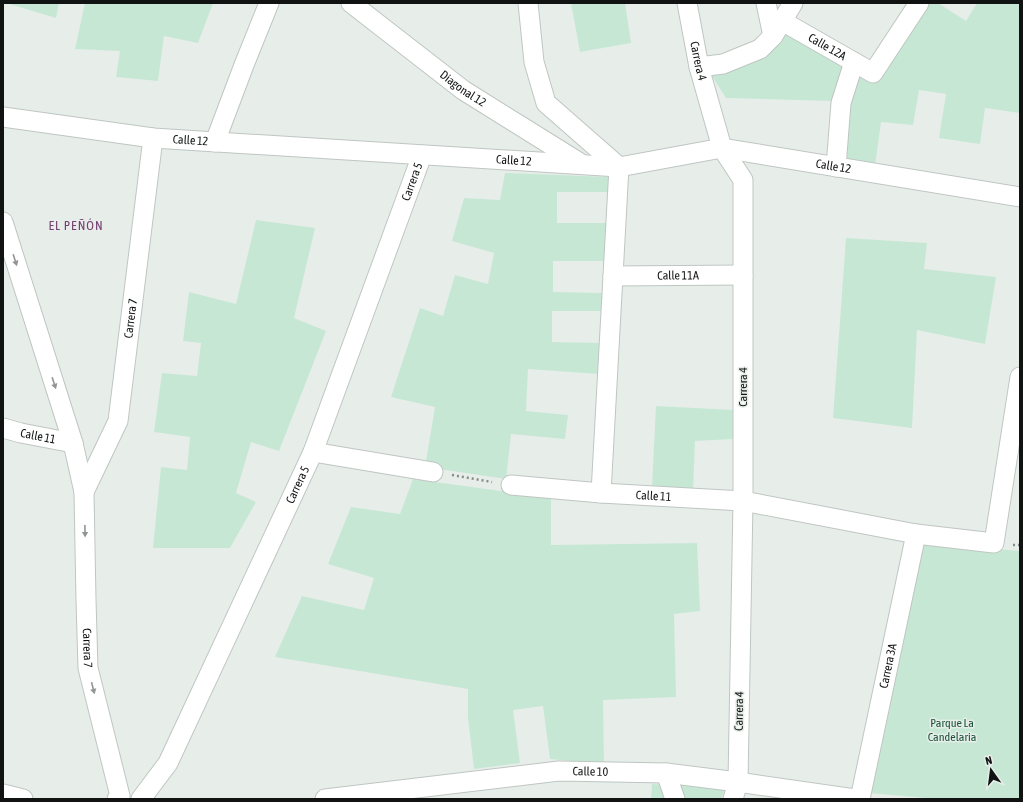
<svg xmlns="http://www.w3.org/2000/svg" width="1023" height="802" font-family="'Asap Condensed',sans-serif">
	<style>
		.green { fill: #c7e7d5 }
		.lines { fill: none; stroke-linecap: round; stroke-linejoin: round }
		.street-casing { stroke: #bfc6c2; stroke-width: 21 }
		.path { stroke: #868b88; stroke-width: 2.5; stroke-dasharray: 2 3; stroke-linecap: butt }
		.street { stroke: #fff; stroke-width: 19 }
		.oneway { fill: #939594 }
		.labels { text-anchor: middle; stroke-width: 3; stroke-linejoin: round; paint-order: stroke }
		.street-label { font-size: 12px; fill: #101311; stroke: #e7eeea }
		.park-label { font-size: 12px; fill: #185238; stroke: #e7eeea }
		.neighbourhood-label { font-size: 13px; letter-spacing: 1px; fill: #764070; stroke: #e7eeea }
	</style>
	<rect width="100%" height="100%" fill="#e7eeea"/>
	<!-- green -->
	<g class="green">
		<polygon points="6,3 59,3 56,18"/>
		<polygon points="85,3 213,3 198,43 164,36 158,81 116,77 120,51 75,49"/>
		<polygon points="571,3 625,3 631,43 580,52"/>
		<polygon points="925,3 938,3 966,21 977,3 1020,3 1020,113 985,108 980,144 939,138 946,94 919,90 913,125 881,122 875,166 846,164 849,109 854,79"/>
		<polygon points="782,31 845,64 832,101 726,98 712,76 729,69"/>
		<polygon points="505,173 609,177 609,192 557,192 557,223 608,223 606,261 553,261 553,292 604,293 603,311 552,311 552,342 601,343 599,374 528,369 526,411 568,415 565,439 511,434 506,479 425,467 435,407 391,397 420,308 443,316 455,275 488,284 494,253 452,241 464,198 500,200"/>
		<polygon points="256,220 315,228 294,318 326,331 279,451 251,442 236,493 256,502 230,548 153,548 161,467 187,470 190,437 154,432 162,373 197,376 201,343 183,341 189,292 236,304"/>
		<polygon points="846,238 927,243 924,269 996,277 985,344 917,330 912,428 833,418"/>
		<polygon points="656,406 734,410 733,439 695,441 693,490 652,487"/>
		<polygon points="413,479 551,498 551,545 697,543 700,611 674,614 676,697 603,700 604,764 550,759 543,706 513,710 520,763 474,769 468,718 468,689 275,657 302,596 364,610 374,578 328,564 351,507 400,514"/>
		<polygon points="923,543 1020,551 1020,799 937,799 869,793"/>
		<polygon points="652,784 665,785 669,799 651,799"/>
		<polygon points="678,784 725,788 721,799 683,799"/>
	</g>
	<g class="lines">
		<!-- street casing -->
		<g class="street-casing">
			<g id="street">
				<path id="s1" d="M 351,3 L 463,90 L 580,163"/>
				<polyline points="528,3 534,62 546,103 619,167 601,493"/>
				<path id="s2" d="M 687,3 L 699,67 L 722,148 L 743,180 L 743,501 L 738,782 L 733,799"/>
				<polyline points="766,3 773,36"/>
				<path id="s3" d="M 782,21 L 873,73 L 919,3"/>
				<polyline points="699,67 723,64 760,49 773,36 793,3"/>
				<path id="s4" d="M 3,117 L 153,138 L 619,167 L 722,148 L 1020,197"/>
				<polyline points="215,142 244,65 269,3"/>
				<polyline points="836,167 841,103 854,62"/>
				<path id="s5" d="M 3,222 L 73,443 L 84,492 L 86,600 L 88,668 L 120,796 L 117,799"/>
				<path id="s6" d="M 613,276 L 743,275"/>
				<path id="s7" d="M 3,428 L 21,433 L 73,443"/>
				<polyline points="313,452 433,472"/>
				<path id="s8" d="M 511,485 L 601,493 L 743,501 L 916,534 L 994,543 L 1020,377"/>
				<path id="s9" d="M 84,492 L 118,421 L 153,138"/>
				<polyline points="666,773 675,799"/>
				<polyline points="3,794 23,799"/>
				<path id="s10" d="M 141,799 L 168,763 L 313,452 L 422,155"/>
				<path id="s11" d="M 325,799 L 559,771 L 666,773 L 738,782 L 855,799"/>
				<path id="s12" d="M 860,799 L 916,534"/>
			</g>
		</g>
		<!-- path -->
		<g class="path">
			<polyline points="452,475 492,482"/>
			<polyline points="1013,545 1020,545"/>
		</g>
		<!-- street -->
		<use href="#street" class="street"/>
	</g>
	<!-- one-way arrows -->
	<defs><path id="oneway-solid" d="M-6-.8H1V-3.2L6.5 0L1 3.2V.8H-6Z"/></defs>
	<g class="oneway">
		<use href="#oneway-solid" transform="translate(15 260) rotate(72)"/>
		<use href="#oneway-solid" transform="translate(54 383) rotate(72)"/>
		<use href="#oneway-solid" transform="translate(85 531) rotate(89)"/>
		<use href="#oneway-solid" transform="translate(93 688) rotate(76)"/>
	</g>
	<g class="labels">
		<!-- street labels -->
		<g class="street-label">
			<text dy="4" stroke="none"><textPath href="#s3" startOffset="52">Calle 12A</textPath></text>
			<text dy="4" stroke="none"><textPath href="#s2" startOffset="59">Carrera 4</textPath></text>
			<text dy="4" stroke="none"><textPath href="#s1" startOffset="141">Diagonal 12</textPath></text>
			<text dy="4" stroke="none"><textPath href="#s4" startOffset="189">Calle 12</textPath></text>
			<text dy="4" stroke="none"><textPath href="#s4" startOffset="513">Calle 12</textPath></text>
			<text dy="4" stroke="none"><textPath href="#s4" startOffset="836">Calle 12</textPath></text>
			<text dy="4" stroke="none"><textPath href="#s10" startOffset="676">Carrera 5</textPath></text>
			<text dy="4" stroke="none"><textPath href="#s6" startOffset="65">Calle 11A</textPath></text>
			<text dy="4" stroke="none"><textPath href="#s9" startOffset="182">Carrera 7</textPath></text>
			<text transform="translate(743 387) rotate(-90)" y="4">Carrera 4</text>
			<text dy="4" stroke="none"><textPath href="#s7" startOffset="36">Calle 11</textPath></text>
			<text dy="4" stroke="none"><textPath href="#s10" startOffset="352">Carrera 5</textPath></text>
			<text dy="4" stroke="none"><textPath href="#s8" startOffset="143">Calle 11</textPath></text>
			<text dy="4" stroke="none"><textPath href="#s5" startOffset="438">Carrera 7</textPath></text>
			<text dy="4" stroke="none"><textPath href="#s12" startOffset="136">Carrera 3A</textPath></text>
			<text transform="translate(739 711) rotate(-89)" y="4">Carrera 4</text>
			<text dy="4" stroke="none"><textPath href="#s11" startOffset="267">Calle 10</textPath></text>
		</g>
		<!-- park labels -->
		<g class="park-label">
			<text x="952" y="727">Parque La<tspan x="952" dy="14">Candelaria</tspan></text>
		</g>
		<!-- neighbourhood labels -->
		<g class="neighbourhood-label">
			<text x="76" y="230">EL PEÑÓN</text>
		</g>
	</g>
	<!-- border -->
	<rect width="1023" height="802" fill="none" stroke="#101311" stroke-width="8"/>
	<!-- north arrow -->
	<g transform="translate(991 770) rotate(346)" stroke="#e7eeea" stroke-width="3" paint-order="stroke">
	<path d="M0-3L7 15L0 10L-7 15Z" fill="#101311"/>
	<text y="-6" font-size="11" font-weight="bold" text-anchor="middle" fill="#101311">N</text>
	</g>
</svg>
